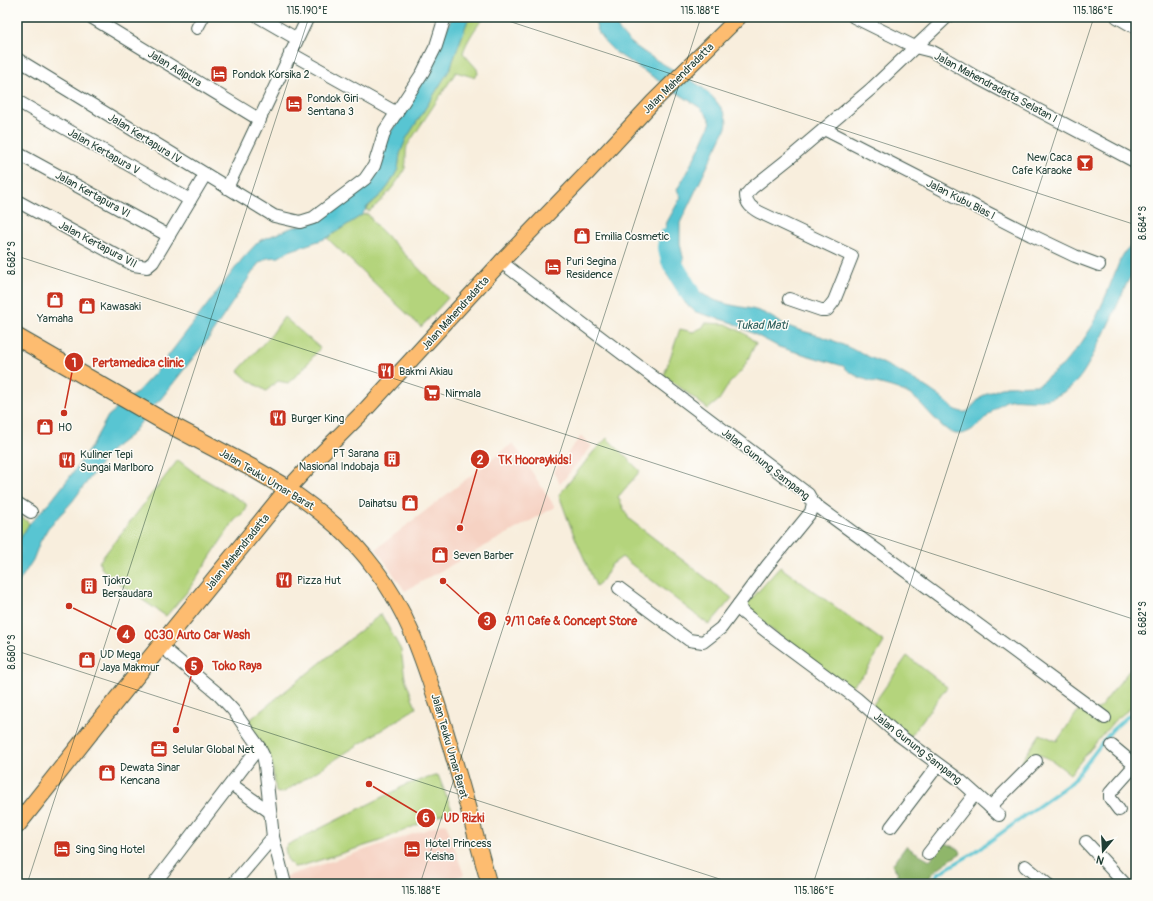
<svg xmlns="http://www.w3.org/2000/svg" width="1153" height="901" font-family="Pangolin,sans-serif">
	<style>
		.built { fill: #f6d2c3 }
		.green { fill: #b4d47b; stroke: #6a8858 }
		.forest { fill: #8fb66b; stroke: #577a50 }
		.water { fill: #59c5d2; stroke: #3c8183 }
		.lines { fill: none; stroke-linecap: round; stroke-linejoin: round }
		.stream { stroke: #59c5d2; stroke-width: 3.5 }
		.river { stroke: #59c5d2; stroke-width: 20 }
		.minor-casing { stroke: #40584d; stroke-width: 14 }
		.major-casing { stroke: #40584d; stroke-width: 17 }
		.highway-casing { stroke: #40584d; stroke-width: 19 }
		.minor { stroke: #fff; stroke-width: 12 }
		.major { stroke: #fdbc6f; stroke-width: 15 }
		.highway { stroke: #fdbc6f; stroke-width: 17 }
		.ticks { fill: none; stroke: #1f3d34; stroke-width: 1; stroke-opacity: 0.45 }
		.labels { text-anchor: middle; stroke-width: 3; stroke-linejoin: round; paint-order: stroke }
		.street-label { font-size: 11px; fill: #1f3d34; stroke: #fdfcf7 }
		.poi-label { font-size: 11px; fill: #1f3d34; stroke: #fdfcf7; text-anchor: start }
		.water-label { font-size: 12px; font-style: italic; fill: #2e5f5c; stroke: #fdfcf7 }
		.leader { fill: none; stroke: #c8321e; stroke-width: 1.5 }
		.callout-dot { fill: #c8321e; stroke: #fdfcf7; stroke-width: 1.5 }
		.mark-label { font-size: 12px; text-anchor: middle; font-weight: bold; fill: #fff }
		.callout-label { font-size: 12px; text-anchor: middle; font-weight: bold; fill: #c8321e; stroke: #fdfcf7; stroke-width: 3; stroke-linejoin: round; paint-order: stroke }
		.neatline { fill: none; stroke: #1f3d34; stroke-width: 1.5 }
		.ticks-label { font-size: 10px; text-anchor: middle; fill: #1f3d34 }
	</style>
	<rect width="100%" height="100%" fill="#fdfcf7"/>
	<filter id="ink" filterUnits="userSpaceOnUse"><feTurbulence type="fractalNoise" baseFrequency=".025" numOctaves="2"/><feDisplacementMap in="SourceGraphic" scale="8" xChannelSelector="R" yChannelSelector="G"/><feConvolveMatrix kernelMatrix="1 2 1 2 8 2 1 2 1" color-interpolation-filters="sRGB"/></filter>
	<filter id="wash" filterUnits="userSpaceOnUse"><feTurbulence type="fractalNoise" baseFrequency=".012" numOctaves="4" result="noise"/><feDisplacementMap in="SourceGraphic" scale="16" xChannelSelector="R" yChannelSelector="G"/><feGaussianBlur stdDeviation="0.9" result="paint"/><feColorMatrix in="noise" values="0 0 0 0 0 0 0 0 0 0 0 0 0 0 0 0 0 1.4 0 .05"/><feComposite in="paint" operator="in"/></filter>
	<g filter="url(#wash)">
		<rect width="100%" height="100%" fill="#f8eedd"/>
		<!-- built -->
		<g class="built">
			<polygon points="581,436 592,446 560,484 553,472"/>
			<polygon points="513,443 555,507 405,591 376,549"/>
			<polygon points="446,823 464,875 437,884 355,884 355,882 350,884 286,884 284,877"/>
		</g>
		<!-- green -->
		<g class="green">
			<path d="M 469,17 L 485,17 C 477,25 466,42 463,53 L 477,69 L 478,74 L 473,77 L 456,72 L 407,146 C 405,153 407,161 405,168 C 401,179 379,205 369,211 L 366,210 L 367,208 L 383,193 L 389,185 L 398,169 L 400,154 L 406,139 L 450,69 Z"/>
			<polygon points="368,214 374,223 448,298 421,327 327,238 362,215"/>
			<polygon points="284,317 320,348 303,369 288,383 278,381 266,391 248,380 238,371 272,334"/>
			<polygon points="705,323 726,324 744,333 756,343 743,369 729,384 719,400 708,409 664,375 680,329 693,332 703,327"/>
			<polygon points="607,438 640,471 618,497 629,519 732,598 709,625 622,557 611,565 603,580 596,586 571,528 559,495 594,451"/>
			<polygon points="178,460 199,476 242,501 246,504 246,510 234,521 187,592 166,616 118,583 102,569 99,562"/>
			<polygon points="17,514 27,521 29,524 17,544"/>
			<polygon points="780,567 884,642 866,672 849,689 746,610 746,605"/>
			<polygon points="381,614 401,650 405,678 416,708 284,792 279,793 276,792 271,758 247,722"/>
			<polygon points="907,656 947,687 910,737 872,706"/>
			<polygon points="1131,668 1136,670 1136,704 1114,721 1070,774 1053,761 1038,754 1028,765 1022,761 1040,734 1057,741 1078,711 1098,710"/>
			<polygon points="438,775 452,810 377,842 301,866 294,867 287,859 285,848 287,845 395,791 405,785"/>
		</g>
		<!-- forest -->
		<path class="forest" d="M 943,842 L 959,849 L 961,853 C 949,861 931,870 926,884 L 860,884 L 869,877 L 889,884 L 898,873 L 892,865 L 907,845 L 910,849 L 930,860 Z"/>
		<!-- water -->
		<g class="water">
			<polygon points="452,17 469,17 450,69 406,139 400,154 398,169 389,185 383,193 367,207 362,215 327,238 289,251 279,257 267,258 258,264 208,339 160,400 154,405 132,434 110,451 72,502 48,528 40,542 33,560 17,585 17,544 29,524 51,501 69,478 91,447 108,416 136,393 155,373 243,258 259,241 291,228 321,220 374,178 381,166 384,150 389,134 407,109 427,72"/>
			<path d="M 596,17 L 614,17 C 616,45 679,70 700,86 C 707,91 714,98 719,105 C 723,110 726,116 727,122 C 727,127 724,132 722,136 L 680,223 L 680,244 L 684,261 L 662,264 L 660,247 L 663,237 L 667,222 L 681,197 L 677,190 L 700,147 L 711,122 L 706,114 L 699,107 L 615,52 C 605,42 594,32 596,17 Z"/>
			<path d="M 1136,242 C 1136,249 1138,260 1136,267 C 1134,272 1130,277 1127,283 C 1117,306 1107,329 1095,351 C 1087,367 1079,384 1062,393 C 1051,400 1040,401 1027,400 C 1019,400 1011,398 1004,402 C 989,411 976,435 957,434 C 943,433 925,405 912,396 C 891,382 861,385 843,366 L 779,347 L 733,323 L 696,312 L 686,304 L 666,273 L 686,269 C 691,283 695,291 710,298 C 725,306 743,306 759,311 C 769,314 776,321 786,325 C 801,332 817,334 832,340 C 839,343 847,347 854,350 C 883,363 913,377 939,396 C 947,402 956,414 967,412 L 982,396 L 1006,386 L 1038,385 L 1063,365 L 1082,342 L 1093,325 L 1107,293 L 1120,260 L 1126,250 Z"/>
		</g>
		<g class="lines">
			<!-- stream -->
			<polyline class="stream" points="931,884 939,873 972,854 1072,782 1112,730 1136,709"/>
			<!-- river -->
			<polyline class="river" points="669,237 667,247 672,263 690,293"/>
		</g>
	</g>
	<g filter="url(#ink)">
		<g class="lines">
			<!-- minor casing -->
			<g class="minor-casing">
				<g id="minor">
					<polyline points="91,17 260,120"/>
					<polyline points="259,17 297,39"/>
					<polyline points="854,17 915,47 931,51 944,58 974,76 1136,162"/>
					<polyline points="1117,17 1136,28"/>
					<polyline points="197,28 203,17"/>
					<polyline points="290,53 397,113"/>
					<polyline points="17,59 274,216 300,222 313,218 365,179 374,166 385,130 423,72 436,46 445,17"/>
					<polyline points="17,101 190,200"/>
					<polyline points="824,129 1031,235 1075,256 1099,265"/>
					<polyline points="17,153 169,236"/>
					<polyline points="227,188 308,17"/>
					<polyline points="17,201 134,265 147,267 153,262 205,175"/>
					<polyline points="501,262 808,494 813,503 811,512 767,566 721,628 703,642 689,640 619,588"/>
					<path d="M 789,299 L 821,310 L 827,310 L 834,301 L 852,256 L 759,212 C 752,208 746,204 746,195 L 752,188 L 791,157 L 871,89 L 947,17"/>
					<polyline points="17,503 31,512"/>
					<polyline points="813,503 1105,718"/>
					<polyline points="739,604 742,612 775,638 856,698 896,733 961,781 999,815"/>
					<polyline points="161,646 216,692 233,710 259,747 263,755 265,765 273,837 285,884"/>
					<polyline points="1112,746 1136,766"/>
					<polyline points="231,784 270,812"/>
					<polyline points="990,807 1036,761"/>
					<polyline points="1119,810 1110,798 1110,793 1135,765"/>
					<polyline points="891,827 938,765"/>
					<polyline points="1086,842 1125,884"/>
					<polyline points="928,854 975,794"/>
					<polyline points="1025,866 1047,884"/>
					<polyline points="154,884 259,747"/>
					<polyline points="233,884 273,837"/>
				</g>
			</g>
			<!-- major casing -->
			<g class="major-casing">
				<path id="major" d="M 489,884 C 472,823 456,761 436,700 C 421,654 405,607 375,569 C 350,535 323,513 288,489 L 311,464 L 367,408 L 501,262 L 588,172 L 653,102 L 739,17"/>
			</g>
			<!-- highway casing -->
			<g class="highway-casing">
				<polyline id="highway" points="17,337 165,422 254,469 288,489 97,724 17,825"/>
			</g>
			<!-- minor -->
			<use href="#minor" class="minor"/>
			<!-- major -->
			<use href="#major" class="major"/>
			<!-- highway -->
			<use href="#highway" class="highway"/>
		</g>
	</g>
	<!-- ticks -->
	<path class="ticks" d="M 496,17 L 1136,225M 17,256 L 1136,620M 17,651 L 735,884M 27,884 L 309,17M 420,884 L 701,17M 813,884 L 1094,17"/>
	<!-- icons -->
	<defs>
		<g id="hotel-square" transform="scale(0.9)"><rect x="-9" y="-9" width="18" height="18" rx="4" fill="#c8321e" stroke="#fdfcf7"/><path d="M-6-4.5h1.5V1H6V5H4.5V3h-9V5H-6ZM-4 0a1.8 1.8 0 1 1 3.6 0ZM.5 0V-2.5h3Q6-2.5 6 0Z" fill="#fff"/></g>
		<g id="bar-square" transform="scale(0.9)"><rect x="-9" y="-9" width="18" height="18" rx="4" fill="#c8321e" stroke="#fdfcf7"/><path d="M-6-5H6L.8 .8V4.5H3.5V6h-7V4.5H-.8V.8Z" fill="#fff"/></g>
		<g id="shop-square" transform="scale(0.9)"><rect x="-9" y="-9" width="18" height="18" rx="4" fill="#c8321e" stroke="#fdfcf7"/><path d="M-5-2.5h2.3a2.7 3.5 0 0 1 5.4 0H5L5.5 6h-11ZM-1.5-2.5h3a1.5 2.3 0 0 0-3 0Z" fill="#fff"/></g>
		<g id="restaurant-square" transform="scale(0.9)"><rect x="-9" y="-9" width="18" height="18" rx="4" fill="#c8321e" stroke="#fdfcf7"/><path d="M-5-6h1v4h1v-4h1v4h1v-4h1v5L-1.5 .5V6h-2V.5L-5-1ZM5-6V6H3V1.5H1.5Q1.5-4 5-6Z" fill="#fff"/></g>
		<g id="supermarket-square" transform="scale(0.9)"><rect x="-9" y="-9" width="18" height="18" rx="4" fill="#c8321e" stroke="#fdfcf7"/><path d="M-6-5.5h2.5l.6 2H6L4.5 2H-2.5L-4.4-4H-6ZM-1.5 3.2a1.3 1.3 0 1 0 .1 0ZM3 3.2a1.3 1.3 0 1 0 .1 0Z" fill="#fff"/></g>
		<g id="building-square" transform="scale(0.9)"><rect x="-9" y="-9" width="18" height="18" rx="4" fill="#c8321e" stroke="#fdfcf7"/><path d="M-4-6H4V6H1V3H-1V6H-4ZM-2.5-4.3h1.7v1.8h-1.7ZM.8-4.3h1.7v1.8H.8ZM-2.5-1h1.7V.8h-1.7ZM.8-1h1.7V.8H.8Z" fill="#fff"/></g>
		<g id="office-square" transform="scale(0.9)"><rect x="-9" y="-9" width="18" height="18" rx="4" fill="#c8321e" stroke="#fdfcf7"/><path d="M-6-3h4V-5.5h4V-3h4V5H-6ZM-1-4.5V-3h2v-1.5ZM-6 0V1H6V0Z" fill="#fff"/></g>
	</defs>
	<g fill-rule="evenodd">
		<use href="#hotel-square" x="219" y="74"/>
		<use href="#hotel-square" x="294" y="104"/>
		<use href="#bar-square" x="1085" y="163"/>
		<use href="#shop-square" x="582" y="236"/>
		<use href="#hotel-square" x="553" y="267"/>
		<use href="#shop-square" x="55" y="300"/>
		<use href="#shop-square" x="87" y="306"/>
		<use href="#restaurant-square" x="386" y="371"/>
		<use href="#supermarket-square" x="432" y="393"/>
		<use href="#restaurant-square" x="278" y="418"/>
		<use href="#shop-square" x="45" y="427"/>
		<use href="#building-square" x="392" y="459"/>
		<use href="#restaurant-square" x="67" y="460"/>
		<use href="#shop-square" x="410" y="503"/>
		<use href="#shop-square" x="440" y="555"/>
		<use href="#restaurant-square" x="284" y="580"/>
		<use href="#building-square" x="89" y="586"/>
		<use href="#shop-square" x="87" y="660"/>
		<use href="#office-square" x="159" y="749"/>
		<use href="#shop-square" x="107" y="773"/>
		<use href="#hotel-square" x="62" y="849"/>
		<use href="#hotel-square" x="412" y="849"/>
	</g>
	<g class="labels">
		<!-- street labels -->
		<g class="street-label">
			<text transform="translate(175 68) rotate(31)" y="4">Jalan Adipura</text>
			<text transform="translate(678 78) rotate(-45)" y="4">Jalan Mahendradatta</text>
			<text transform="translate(996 87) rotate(28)" y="4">Jalan Mahendradatta Selatan I</text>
			<text transform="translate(145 138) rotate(32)" y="4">Jalan Kertapura IV</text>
			<text transform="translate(104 151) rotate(30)" y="4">Jalan Kertapura V</text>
			<text transform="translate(93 194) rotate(29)" y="4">Jalan Kertapura VI</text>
			<text transform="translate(961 199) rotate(27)" y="4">Jalan Kubu Bias I</text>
			<text transform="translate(98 244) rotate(28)" y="4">Jalan Kertapura VII</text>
			<text transform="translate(455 313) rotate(-48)" y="4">Jalan Mahendradatta</text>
			<text transform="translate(766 464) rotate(38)" y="4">Jalan Gunung Sampang</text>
			<text transform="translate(267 479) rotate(31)" y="4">Jalan Teuku Umar Barat</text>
			<text transform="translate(237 552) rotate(-51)" y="4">Jalan Mahendradatta</text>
			<text transform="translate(450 746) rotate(74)" y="4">Jalan Teuku Umar Barat</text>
			<text transform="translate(918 748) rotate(38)" y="4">Jalan Gunung Sampang</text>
		</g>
		<!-- poi labels -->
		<g class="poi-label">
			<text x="232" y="78">Pondok Korsika 2</text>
			<text x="307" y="102">Pondok Giri<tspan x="307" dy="13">Sentana 3</tspan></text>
			<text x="1072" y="161" text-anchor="end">New Caca<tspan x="1072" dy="13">Cafe Karaoke</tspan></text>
			<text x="595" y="240">Emilia Cosmetic</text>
			<text x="566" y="265">Puri Segina<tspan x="566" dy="13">Residence</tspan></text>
			<text x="100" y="310">Kawasaki</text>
			<text x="55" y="322" text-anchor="middle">Yamaha</text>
			<text x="399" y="375">Bakmi Akiau</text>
			<text x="445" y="397">Nirmala</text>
			<text x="291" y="422">Burger King</text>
			<text x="58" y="431">HO</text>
			<text x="379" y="457" text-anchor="end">PT Sarana<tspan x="379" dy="13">Nasional Indobaja</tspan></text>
			<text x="80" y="458">Kuliner Tepi<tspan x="80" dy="13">Sungai Marlboro</tspan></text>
			<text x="397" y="507" text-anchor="end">Daihatsu</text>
			<text x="453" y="559">Seven Barber</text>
			<text x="102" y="584">Tjokro<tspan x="102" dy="13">Bersaudara</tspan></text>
			<text x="297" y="584">Pizza Hut</text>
			<text x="100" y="658">UD Mega<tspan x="100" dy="13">Jaya Makmur</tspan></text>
			<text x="172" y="753">Selular Global Net</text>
			<text x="120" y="771">Dewata Sinar<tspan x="120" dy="13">Kencana</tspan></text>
			<text x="425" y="847">Hotel Princess<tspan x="425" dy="13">Keisha</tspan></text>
			<text x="75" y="853">Sing Sing Hotel</text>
		</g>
		<!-- water labels -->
		<g class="water-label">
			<text x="761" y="329">Tukad Mati</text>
		</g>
	</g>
	<!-- callouts -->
	<path class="leader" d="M64 413L74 362M460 528L480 459M443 581L487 621M69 606L126 634M176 730L194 666M369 784L426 818"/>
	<g class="callout-dot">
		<circle cx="64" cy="413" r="4"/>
		<circle cx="460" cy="528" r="4"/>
		<circle cx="443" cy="581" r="4"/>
		<circle cx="69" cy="606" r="4"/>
		<circle cx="176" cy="730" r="4"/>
		<circle cx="369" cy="784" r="4"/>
		<circle cx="74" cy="362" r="10"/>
		<circle cx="480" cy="459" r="10"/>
		<circle cx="487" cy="621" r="10"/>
		<circle cx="126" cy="634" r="10"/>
		<circle cx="194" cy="666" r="10"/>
		<circle cx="426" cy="818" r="10"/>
	</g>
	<g class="mark-label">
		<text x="74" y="367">1</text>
		<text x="480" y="464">2</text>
		<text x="487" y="625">3</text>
		<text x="126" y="639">4</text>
		<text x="194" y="670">5</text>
		<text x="426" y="822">6</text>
	</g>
	<g class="callout-label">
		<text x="138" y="367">Pertamedica clinic</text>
		<text x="535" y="464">TK Hooraykids!</text>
		<text x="571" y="625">9/11 Cafe &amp; Concept Store</text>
		<text x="197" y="639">QC30 Auto Car Wash</text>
		<text x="237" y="670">Toko Raya</text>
		<text x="464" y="822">UD Rizki</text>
	</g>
	<!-- margin -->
	<rect width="1153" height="901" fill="none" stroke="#fdfcf7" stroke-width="44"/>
	<!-- north arrow -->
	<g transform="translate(1103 851) rotate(198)" stroke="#fdfcf7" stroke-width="3" paint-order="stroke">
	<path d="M0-3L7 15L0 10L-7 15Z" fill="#1f3d34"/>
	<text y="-6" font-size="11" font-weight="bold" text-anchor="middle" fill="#1f3d34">N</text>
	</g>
	<rect x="22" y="22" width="1109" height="857" class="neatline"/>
	<g class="ticks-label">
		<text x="307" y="14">115.190°E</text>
		<text x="700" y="14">115.188°E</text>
		<text x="1093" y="14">115.186°E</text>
		<text transform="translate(1142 223) rotate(-90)" y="4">8.684°S</text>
		<text transform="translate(11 258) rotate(-90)" y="4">8.682°S</text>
		<text transform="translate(1142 618) rotate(-90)" y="4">8.682°S</text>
		<text transform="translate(11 652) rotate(-90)" y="4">8.680°S</text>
		<text x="421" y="894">115.188°E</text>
		<text x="814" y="894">115.186°E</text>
	</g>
</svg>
